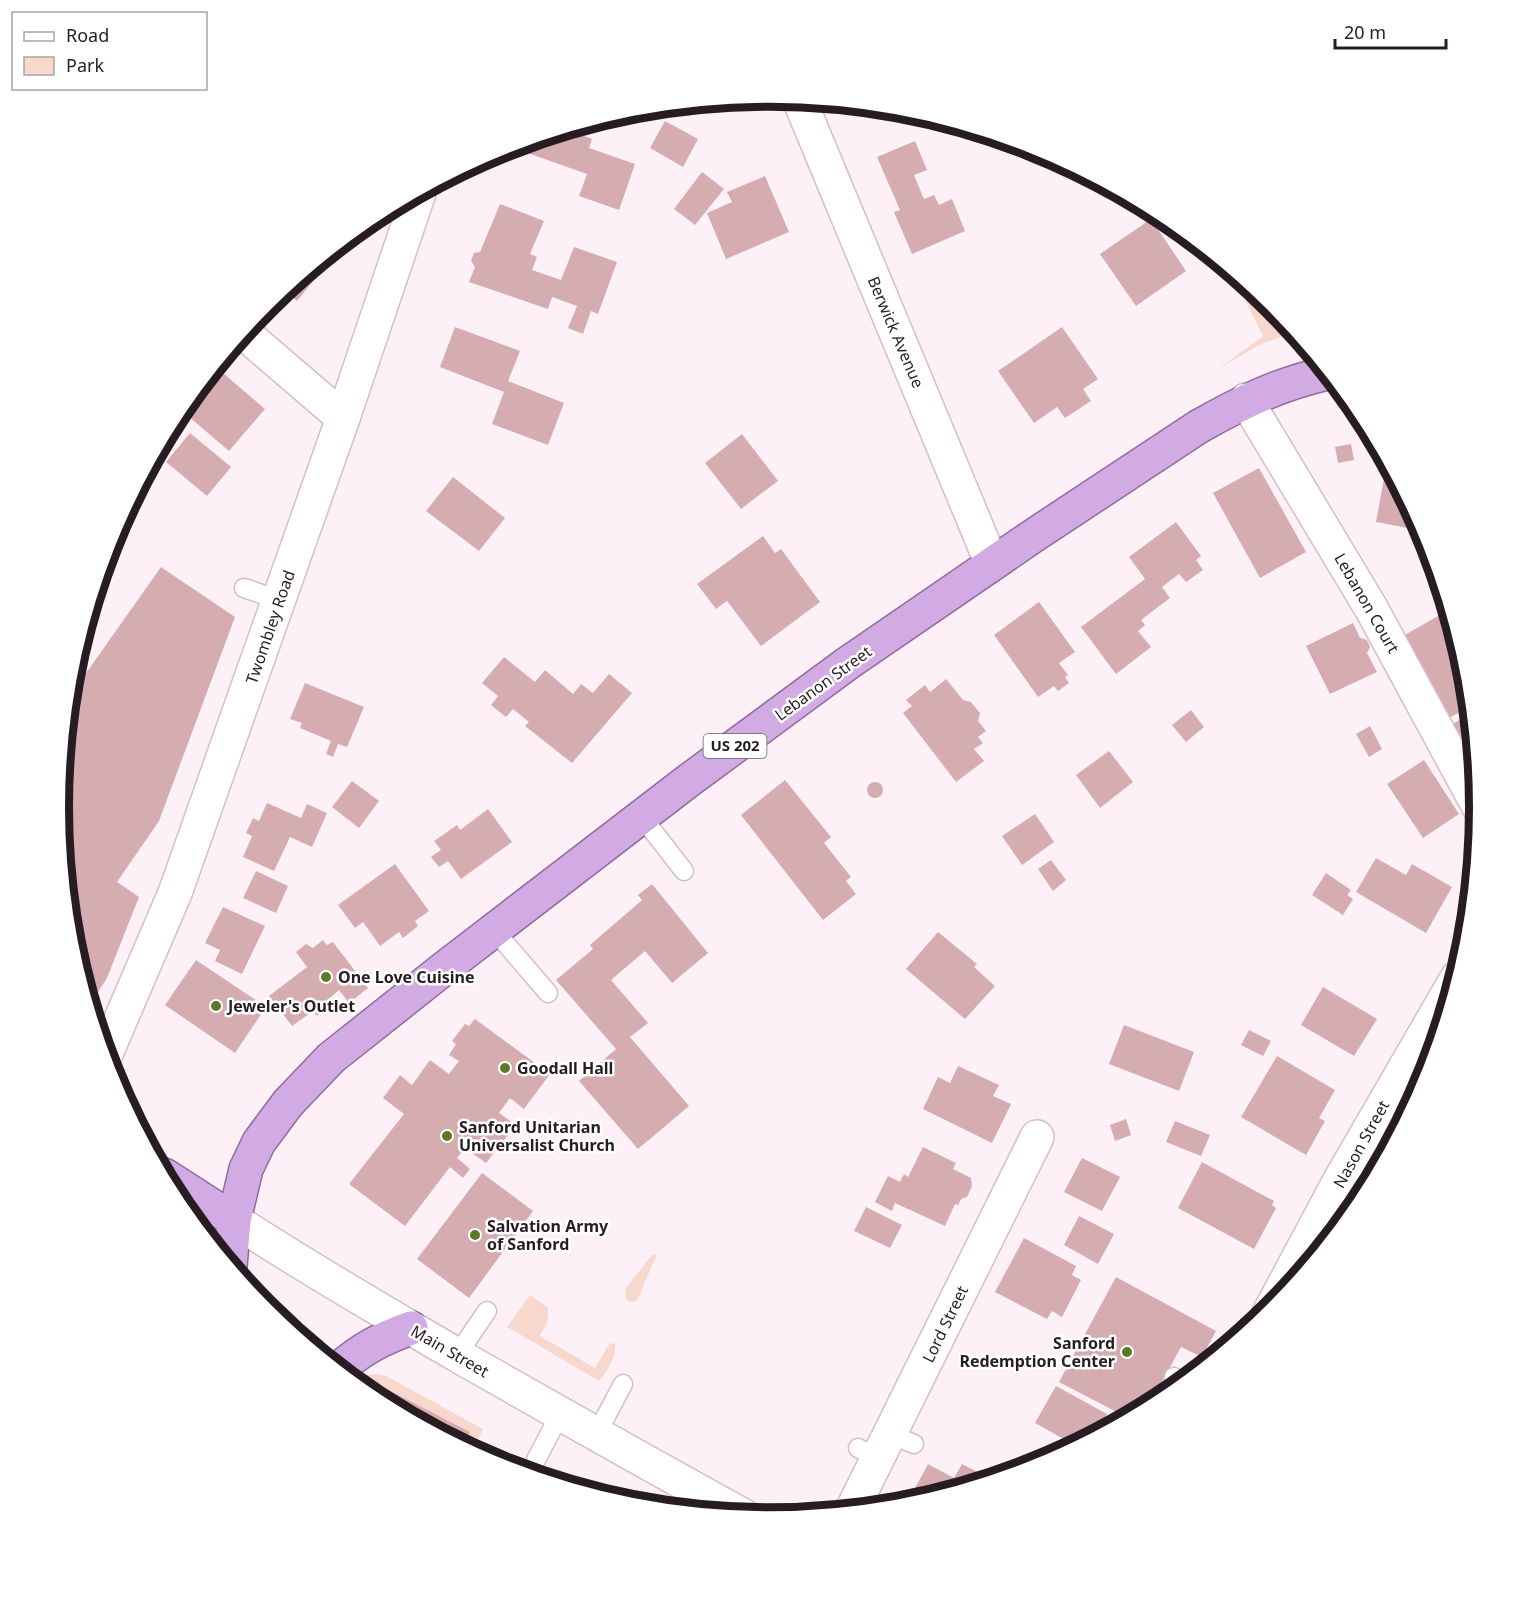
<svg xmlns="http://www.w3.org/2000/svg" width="1539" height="1615" font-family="'Noto Sans',sans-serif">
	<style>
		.green { fill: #f8d8cc }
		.building { fill: #d5adb1 }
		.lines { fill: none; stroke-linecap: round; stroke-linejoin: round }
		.service-casing { stroke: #d8bccb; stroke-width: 21 }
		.minor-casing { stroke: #d8bccb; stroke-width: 36 }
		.secondary-casing { stroke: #d8bccb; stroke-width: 36 }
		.trunk-casing { stroke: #906b9c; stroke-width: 36 }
		.service { stroke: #fff; stroke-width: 18 }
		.minor { stroke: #fff; stroke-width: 33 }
		.secondary { stroke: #fff; stroke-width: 33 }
		.trunk { stroke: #d3abe4; stroke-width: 33 }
		.poi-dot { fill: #5e7729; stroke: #fff; stroke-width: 2 }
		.labels { text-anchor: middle; stroke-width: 5; stroke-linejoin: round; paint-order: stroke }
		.shield { fill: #fff; stroke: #686064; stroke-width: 1.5 }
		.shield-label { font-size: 15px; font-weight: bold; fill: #271c22 }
		.street-label { font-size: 16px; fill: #271c22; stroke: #fff }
		.poi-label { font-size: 16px; font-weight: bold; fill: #271c22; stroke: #fff; text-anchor: start }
		.rim { fill: none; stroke: #271c22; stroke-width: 8 }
	</style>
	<rect width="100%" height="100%" fill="#fdf1f7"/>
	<!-- green -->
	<g class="green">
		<polygon points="1229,269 1272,305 1295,332 1259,345 1218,369 1263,336"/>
		<polygon points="657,1254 639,1296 636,1301 629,1302 625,1298 626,1288 652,1255"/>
		<path d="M 530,1295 L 547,1307 C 551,1319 545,1325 540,1336 L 595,1368 L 610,1343 L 615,1344 C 617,1356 607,1372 599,1381 L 507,1327 Z"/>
		<polygon points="377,1374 386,1376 483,1429 476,1443 467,1438 469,1432 383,1387 376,1400 354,1382 368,1375"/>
		<polygon points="554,1470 606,1497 547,1479"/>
	</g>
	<!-- building -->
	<g class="building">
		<polygon points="665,121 698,139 683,167 650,148"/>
		<polygon points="583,125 579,134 592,139 589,148 635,164 619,210 579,196 587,174 519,150 522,143"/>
		<polygon points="915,141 927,170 914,175 924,199 934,195 939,205 952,199 965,231 912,254 894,212 900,210 877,157"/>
		<polygon points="702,172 724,189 695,225 674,209"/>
		<polygon points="765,176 789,232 726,259 707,213 732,202 727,192"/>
		<polygon points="500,204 544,221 530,254 537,257 532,270 561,280 574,247 617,262 598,314 591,311 583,334 568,328 577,306 552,297 548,309 469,282 475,267 471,261 474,253 480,252"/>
		<polygon points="1151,219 1186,271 1136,306 1100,254"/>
		<polygon points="334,250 337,252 297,301 284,290"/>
		<polygon points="455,327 520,351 508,381 564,403 548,445 492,424 504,392 440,367"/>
		<polygon points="1062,327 1098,379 1083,389 1091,401 1065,418 1057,407 1034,423 998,371"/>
		<polygon points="216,367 265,409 229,451 181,410"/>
		<polygon points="190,433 231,467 207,496 166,462"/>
		<polygon points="742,434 778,481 741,509 705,463"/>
		<polygon points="1351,444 1354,460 1338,463 1335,447"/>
		<polygon points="1259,468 1306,552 1260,578 1213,493"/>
		<polygon points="1385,473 1394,475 1424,531 1376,522"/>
		<polygon points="453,477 505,518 479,551 426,511"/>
		<polygon points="1176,522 1201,556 1196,560 1203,570 1186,582 1179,574 1162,587 1170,598 1141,620 1145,625 1138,631 1151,647 1116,674 1081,627 1145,579 1129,557"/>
		<polygon points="763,536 775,553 781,549 820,602 761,646 727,601 716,609 697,584"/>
		<polygon points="161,567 235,617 159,821 117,882 139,897 107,978 90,1004 72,946 59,807 71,681 78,671 84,676"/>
		<polygon points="1039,602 1075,652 1059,663 1068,675 1065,677 1069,683 1058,691 1054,686 1038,697 994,635"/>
		<polygon points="1447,611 1452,622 1467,669 1471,706 1449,718 1403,636"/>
		<polygon points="1353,623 1360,638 1367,640 1370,647 1367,653 1377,672 1330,694 1306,646"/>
		<polygon points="504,657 535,682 545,670 573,694 581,684 593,693 609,674 632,693 572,763 525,726 529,722 513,709 506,717 491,705 498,696 482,683"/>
		<polygon points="946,679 963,700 971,702 980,713 978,721 986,731 978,737 983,743 974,749 984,761 956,782 903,713 912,706 906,700 925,685 930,692"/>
		<polygon points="305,683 364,707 347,747 338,744 333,757 326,754 331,741 300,728 302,723 290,719"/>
		<polygon points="1191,710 1204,727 1186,742 1172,725"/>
		<polygon points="1471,714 1479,788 1447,727"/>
		<polygon points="1370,726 1382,749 1369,757 1356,734"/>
		<polygon points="1109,751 1133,782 1100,808 1076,775"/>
		<polygon points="1424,760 1459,814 1423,838 1387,784"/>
		<polygon points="785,780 831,837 824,843 851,877 846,881 856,894 823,920 741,815"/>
		<polygon points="352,781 379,801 359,828 332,807"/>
		<circle cx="875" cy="790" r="8"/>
		<polygon points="267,803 301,818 307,804 327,813 312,847 290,837 274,871 243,857 252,836 246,833 253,818 259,821"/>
		<polygon points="488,809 512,842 461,879 448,861 439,867 431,857 441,850 434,841 457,825 460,830"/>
		<polygon points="1035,814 1054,842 1022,865 1002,836"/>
		<polygon points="1376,858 1406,875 1412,864 1452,887 1426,933 1356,892"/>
		<polygon points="1051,860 1066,880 1053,891 1038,869"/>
		<polygon points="395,864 429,911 415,921 418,926 403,938 399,932 380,946 363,922 355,928 338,905"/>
		<polygon points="256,871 288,886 276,913 243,898"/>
		<polygon points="1326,873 1351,890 1347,895 1353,899 1343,915 1312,895"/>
		<polygon points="652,884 708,953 672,983 645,951 611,980 648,1023 630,1037 689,1106 638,1149 579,1081 616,1049 556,980 593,949 590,945 642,900 638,895"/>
		<polygon points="223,907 265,926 242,974 215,961 220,950 205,943"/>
		<polygon points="938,932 977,964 974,967 995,986 965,1019 906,969"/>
		<polygon points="323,940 327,945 333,942 368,988 349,1003 339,990 324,1003 327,1007 317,1016 313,1011 292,1026 269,996 307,967 296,952 306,944 313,948"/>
		<polygon points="196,960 266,1007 235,1053 165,1005"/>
		<polygon points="1323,987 1377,1019 1354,1056 1301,1025"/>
		<polygon points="475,1019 550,1074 524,1109 510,1098 499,1113 516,1125 486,1163 465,1148 457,1158 470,1169 463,1178 450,1167 405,1226 349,1184 404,1114 383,1098 400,1075 412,1085 430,1060 449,1074 459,1061 449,1055 456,1044 452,1041 465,1024 469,1026"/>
		<polygon points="1124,1025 1194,1052 1179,1091 1109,1064"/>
		<polygon points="1249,1030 1271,1041 1263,1056 1241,1045"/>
		<polygon points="1277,1056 1335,1090 1319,1118 1325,1121 1306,1155 1241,1117"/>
		<polygon points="958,1066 999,1085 993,1096 1011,1104 992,1143 923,1109 938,1077 950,1083"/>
		<polygon points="1126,1119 1131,1135 1115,1141 1110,1125"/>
		<polygon points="1175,1121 1210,1135 1201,1156 1166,1142"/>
		<polygon points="923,1147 956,1163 953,1169 971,1178 972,1186 967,1197 961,1199 958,1205 955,1204 945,1226 895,1203 892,1211 875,1202 888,1176 900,1182 904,1174 908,1177"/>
		<polygon points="1082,1158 1120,1177 1102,1211 1064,1192"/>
		<polygon points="1202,1162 1274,1201 1272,1205 1276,1208 1254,1249 1178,1208"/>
		<polygon points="482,1173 533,1211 469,1298 417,1259"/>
		<polygon points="866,1207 902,1225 890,1248 854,1231"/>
		<polygon points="1079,1216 1114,1234 1098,1264 1064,1245"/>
		<polygon points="1024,1238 1076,1266 1072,1275 1081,1280 1062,1317 1052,1311 1047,1319 995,1292"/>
		<polygon points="1116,1277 1216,1331 1202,1357 1181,1347 1148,1407 1128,1418 1059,1382"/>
		<polygon points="1056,1386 1107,1414 1104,1419 1108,1422 1103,1432 1082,1443 1080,1442 1076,1446 1035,1423"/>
		<polygon points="383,1387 470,1432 467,1438 482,1446 478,1454 376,1400"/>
		<polygon points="928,1464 954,1478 962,1464 987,1477 985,1482 927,1499 913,1492"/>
	</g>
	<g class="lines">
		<!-- service casing -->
		<g class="service-casing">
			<g id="service">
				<polyline points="244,588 279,600"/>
				<polyline points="642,817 684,871"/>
				<polyline points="494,930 548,993"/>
				<polyline points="457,1355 487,1311"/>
				<polyline points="1174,1377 1184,1383"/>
				<polyline points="890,1434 914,1444"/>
				<polyline points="596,1435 623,1384"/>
				<polyline points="858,1448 878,1458"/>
				<polyline points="536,1460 560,1414"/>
				<polyline points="859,1497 882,1507"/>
			</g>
		</g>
		<!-- minor casing -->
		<g class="minor-casing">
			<g id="minor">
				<polyline points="799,99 992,564"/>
				<polyline points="244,333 343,418"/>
				<polyline points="1246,400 1371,608 1480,809"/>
				<polyline points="105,1056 175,893 343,418 419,193"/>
				<polyline points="1269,1313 1340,1180 1457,978"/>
				<polyline points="852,1510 1037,1137"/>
			</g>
		</g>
		<!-- secondary casing -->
		<g class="secondary-casing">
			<path id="secondary" d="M 234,1220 C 307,1268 382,1311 457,1355 C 552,1409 647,1463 744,1516"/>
		</g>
		<!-- trunk casing -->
		<g class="trunk-casing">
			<g id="trunk">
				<polyline points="164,1175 234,1220"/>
				<path d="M 230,1266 L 234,1220 L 246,1169 L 259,1142 L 288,1103 L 331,1058 L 442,970 L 688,781 L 848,663 L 1033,536 L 1198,427 C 1242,402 1279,384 1328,373"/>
				<path d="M 339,1369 C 361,1349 383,1338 411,1328"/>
			</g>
		</g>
		<!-- service -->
		<use href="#service" class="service"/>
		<!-- minor -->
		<use href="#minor" class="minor"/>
		<!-- secondary -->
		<use href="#secondary" class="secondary"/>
		<!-- trunk -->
		<use href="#trunk" class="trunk"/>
	</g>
	<!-- markers -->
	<g class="poi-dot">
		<circle cx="326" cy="977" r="6"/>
		<circle cx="216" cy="1006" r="6"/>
		<circle cx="505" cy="1068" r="6"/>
		<circle cx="447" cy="1136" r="6"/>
		<circle cx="475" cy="1235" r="6"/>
		<circle cx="1127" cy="1352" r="6"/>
	</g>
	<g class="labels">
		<!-- shield labels -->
		<rect class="shield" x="703.5" y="734" width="63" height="24" rx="4.5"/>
		<g class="shield-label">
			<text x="735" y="751">US 202</text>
		</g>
		<!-- street labels -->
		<g class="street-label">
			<text transform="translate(896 332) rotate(67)" y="6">Berwick Avenue</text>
			<text transform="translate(1367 603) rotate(60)" y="6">Lebanon Court</text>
			<text transform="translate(270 627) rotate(-71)" y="6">Twombley Road</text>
			<text transform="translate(823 683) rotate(-36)" y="6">Lebanon Street</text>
			<text transform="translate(1361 1144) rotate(-61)" y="6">Nason Street</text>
			<text transform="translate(945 1324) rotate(-64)" y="6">Lord Street</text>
			<text transform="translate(450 1351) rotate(30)" y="6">Main Street</text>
		</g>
		<!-- poi labels -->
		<g class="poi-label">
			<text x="338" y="983">One Love Cuisine</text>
			<text x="228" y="1012">Jeweler's Outlet</text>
			<text x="517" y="1074">Goodall Hall</text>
			<text x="459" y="1133">Sanford Unitarian<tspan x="459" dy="18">Universalist Church</tspan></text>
			<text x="487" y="1232">Salvation Army<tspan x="487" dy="18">of Sanford</tspan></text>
			<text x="1115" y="1349" text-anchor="end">Sanford<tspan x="1115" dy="18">Redemption Center</tspan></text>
		</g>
	</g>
	<!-- crop -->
	<path d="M0 0H1539V1615H0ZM69 807a700 700 0 1 1 1400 0a700 700 0 1 1-1400 0Z" fill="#fff" fill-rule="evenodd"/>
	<path class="rim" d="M69 807a700 700 0 1 1 1400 0a700 700 0 1 1-1400 0Z"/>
	<!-- legend -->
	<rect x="12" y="12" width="195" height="78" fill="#ffffff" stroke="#a9a4a7" stroke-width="1.5"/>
	<rect x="24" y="32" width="30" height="9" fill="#ffffff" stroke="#a9a4a7" stroke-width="1.5"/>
	<text x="66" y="42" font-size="18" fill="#271c22">Road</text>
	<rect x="24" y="57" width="30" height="18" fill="#f8d8cc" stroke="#a9a4a7" stroke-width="1.5"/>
	<text x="66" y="72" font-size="18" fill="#271c22">Park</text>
	<!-- scale -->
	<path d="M1335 39v9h111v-9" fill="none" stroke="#271c22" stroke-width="3"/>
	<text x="1344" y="39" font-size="18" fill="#271c22" stroke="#ffffff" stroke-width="4.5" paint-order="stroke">20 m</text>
</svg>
